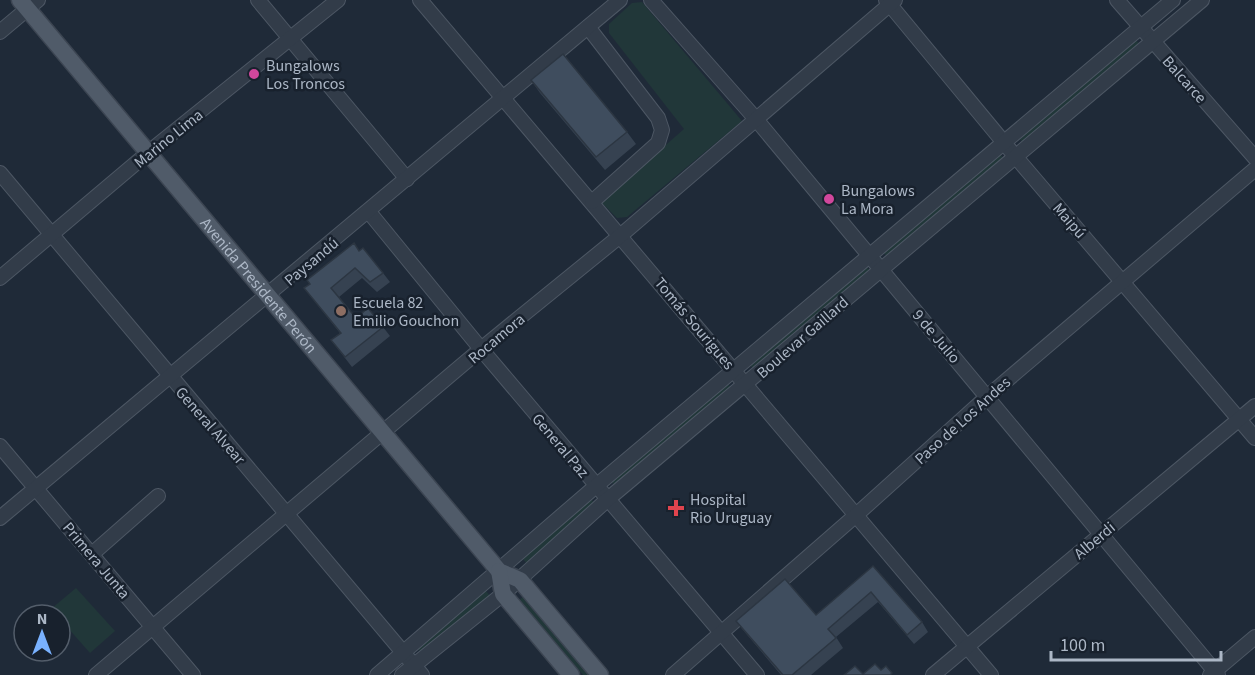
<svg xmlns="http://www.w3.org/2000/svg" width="1255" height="675" font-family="'Source Sans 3',sans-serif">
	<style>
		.green { fill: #213739 }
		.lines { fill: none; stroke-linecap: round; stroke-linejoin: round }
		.minor-casing { stroke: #4d5764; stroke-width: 16 }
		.major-casing { stroke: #3c4552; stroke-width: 19 }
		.minor { stroke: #323c49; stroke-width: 14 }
		.major { stroke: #505b69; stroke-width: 16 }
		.wall { fill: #364251 }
		.building { fill: #3f4d5e; stroke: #2c3642; stroke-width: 1.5 }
		.hotel-dot { fill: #d1479c; stroke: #18212d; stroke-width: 2 }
		.education-dot { fill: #8d6e63; stroke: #18212d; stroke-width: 2 }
		.health-dot { fill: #e0444e; stroke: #18212d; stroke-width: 2 }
		.labels { text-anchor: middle; stroke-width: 5; stroke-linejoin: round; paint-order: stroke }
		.poi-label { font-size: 16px; fill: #acb7c6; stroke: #18212d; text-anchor: start }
		.street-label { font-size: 16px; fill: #acb7c6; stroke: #18212d }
	</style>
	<rect width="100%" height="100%" fill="#1f2a38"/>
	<!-- green -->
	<g class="green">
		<polygon points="642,2 742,121 627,217 617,218 601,202 684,129 609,33 609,24 632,3"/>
		<polygon points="1135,39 1141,46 1025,145 1019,138"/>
		<polygon points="999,153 1005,160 889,259 883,252"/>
		<polygon points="866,266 872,273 756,372 750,365"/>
		<polygon points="727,383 733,390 618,488 611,481"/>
		<polygon points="590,498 596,505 528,565 522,558"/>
		<polygon points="76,588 115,631 90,653 60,619 60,615 51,609"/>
		<polygon points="486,591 492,598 424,656 418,649"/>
		<polygon points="524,596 591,675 583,675 519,600"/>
	</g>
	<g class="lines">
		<!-- minor casing -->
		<g class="minor-casing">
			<g id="minor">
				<polyline points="258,0 407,179"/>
				<polyline points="420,0 991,675"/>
				<polyline points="651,0 755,118 1218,675"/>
				<polyline points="886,0 1015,156 1255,438"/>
				<polyline points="1117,0 1255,158"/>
				<polyline points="588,27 658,118 662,130 658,143 592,202"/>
				<polyline points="0,32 38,0"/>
				<polyline points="0,173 422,675"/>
				<polyline points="369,212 481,349 757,675"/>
				<polyline points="0,278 149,152 338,0"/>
				<polyline points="0,446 193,675"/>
				<polyline points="0,518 620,0"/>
				<polyline points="92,554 158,496"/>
				<polyline points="96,675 481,349 620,236 895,0"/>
				<polyline points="377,675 596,486 1173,0"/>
				<polyline points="402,675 503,594 608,499 1202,0"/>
				<polyline points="673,675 855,516 987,397 1255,169"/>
				<polyline points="933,675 1255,406"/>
				<polyline points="1210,675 1255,637"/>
			</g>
		</g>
		<!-- major casing -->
		<g class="major-casing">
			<g id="major">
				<path id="s1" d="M 20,0 L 499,571 L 520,580 L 600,675"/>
				<polyline points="499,571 503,594 571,675"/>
			</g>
		</g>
		<!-- minor -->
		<use href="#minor" class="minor"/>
		<!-- major -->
		<use href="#major" class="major"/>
	</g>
	<!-- wall -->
	<g class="wall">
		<polygon points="531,80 627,132 636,144 605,170 540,93"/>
		<polygon points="359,251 383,273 390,282 377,292 362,278 339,297 356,318 383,327 390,336 352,367 331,340 340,333 304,288"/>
		<polygon points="873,566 922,622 928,632 914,644 878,602 836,637 843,648 811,675 781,675 743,630 736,621 816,615"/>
	</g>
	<!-- building -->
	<g class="building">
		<polygon points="563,54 627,132 596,157 531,80"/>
		<polygon points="354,243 359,251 363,248 383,273 370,282 355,268 331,288 356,318 368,308 383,327 345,357 331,340 341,333 304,288 310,284 307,280"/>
		<polygon points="873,566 922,622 907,635 871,592 828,629 836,638 792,675 783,675 736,621 785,579 816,615"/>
		<polygon points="875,664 881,670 886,666 892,673 890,675 844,675 855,666 863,674"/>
	</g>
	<!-- markers -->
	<g class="hotel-dot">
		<circle cx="254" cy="74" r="6"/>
		<circle cx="829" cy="199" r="6"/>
	</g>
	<circle class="education-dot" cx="341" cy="311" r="6"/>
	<path class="health-dot" d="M673 499h6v6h6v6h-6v6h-6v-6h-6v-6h6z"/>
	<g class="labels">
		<!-- poi labels -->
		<g class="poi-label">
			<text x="266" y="71">Bungalows<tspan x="266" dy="18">Los Troncos</tspan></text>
			<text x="841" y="196">Bungalows<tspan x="841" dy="18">La Mora</tspan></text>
			<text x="353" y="308">Escuela 82<tspan x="353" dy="18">Emilio Gouchon</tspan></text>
			<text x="690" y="505">Hospital<tspan x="690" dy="18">Rio Uruguay</tspan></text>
		</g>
		<!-- street labels -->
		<g class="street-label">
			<text transform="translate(1185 79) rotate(48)" y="6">Balcarce</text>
			<text transform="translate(168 138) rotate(-39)" y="6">Marino Lima</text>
			<text transform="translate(1070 220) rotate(49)" y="6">Maipú</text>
			<text transform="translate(311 261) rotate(-40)" y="6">Paysandú</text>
			<text dy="6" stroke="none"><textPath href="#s1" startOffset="372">Avenida Presidente Perón</textPath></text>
			<text transform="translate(695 323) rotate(50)" y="6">Tomás Sourigues</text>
			<text transform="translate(937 336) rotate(50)" y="6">9 de Julio</text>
			<text transform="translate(802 337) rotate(-41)" y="6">Boulevar Gaillard</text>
			<text transform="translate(496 338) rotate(-40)" y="6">Rocamora</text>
			<text transform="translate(962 420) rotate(-42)" y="6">Paso de Los Andes</text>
			<text transform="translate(211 425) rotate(49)" y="6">General Alvear</text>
			<text transform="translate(561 445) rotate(50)" y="6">General Paz</text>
			<text transform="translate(1094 540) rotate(-40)" y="6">Alberdi</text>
			<text transform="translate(97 560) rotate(50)" y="6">Primera Junta</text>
		</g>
	</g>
	<!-- north arrow -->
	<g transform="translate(42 633)"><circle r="28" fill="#18212d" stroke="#535d6a" stroke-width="1.5"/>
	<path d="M0-4.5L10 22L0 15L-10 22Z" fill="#79b1fe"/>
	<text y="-9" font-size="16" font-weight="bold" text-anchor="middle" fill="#acb7c6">N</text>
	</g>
	<!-- scale -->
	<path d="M1051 651v9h170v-9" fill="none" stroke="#acb7c6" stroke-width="3"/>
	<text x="1060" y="651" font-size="18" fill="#acb7c6" stroke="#18212d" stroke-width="4.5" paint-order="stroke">100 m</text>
</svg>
